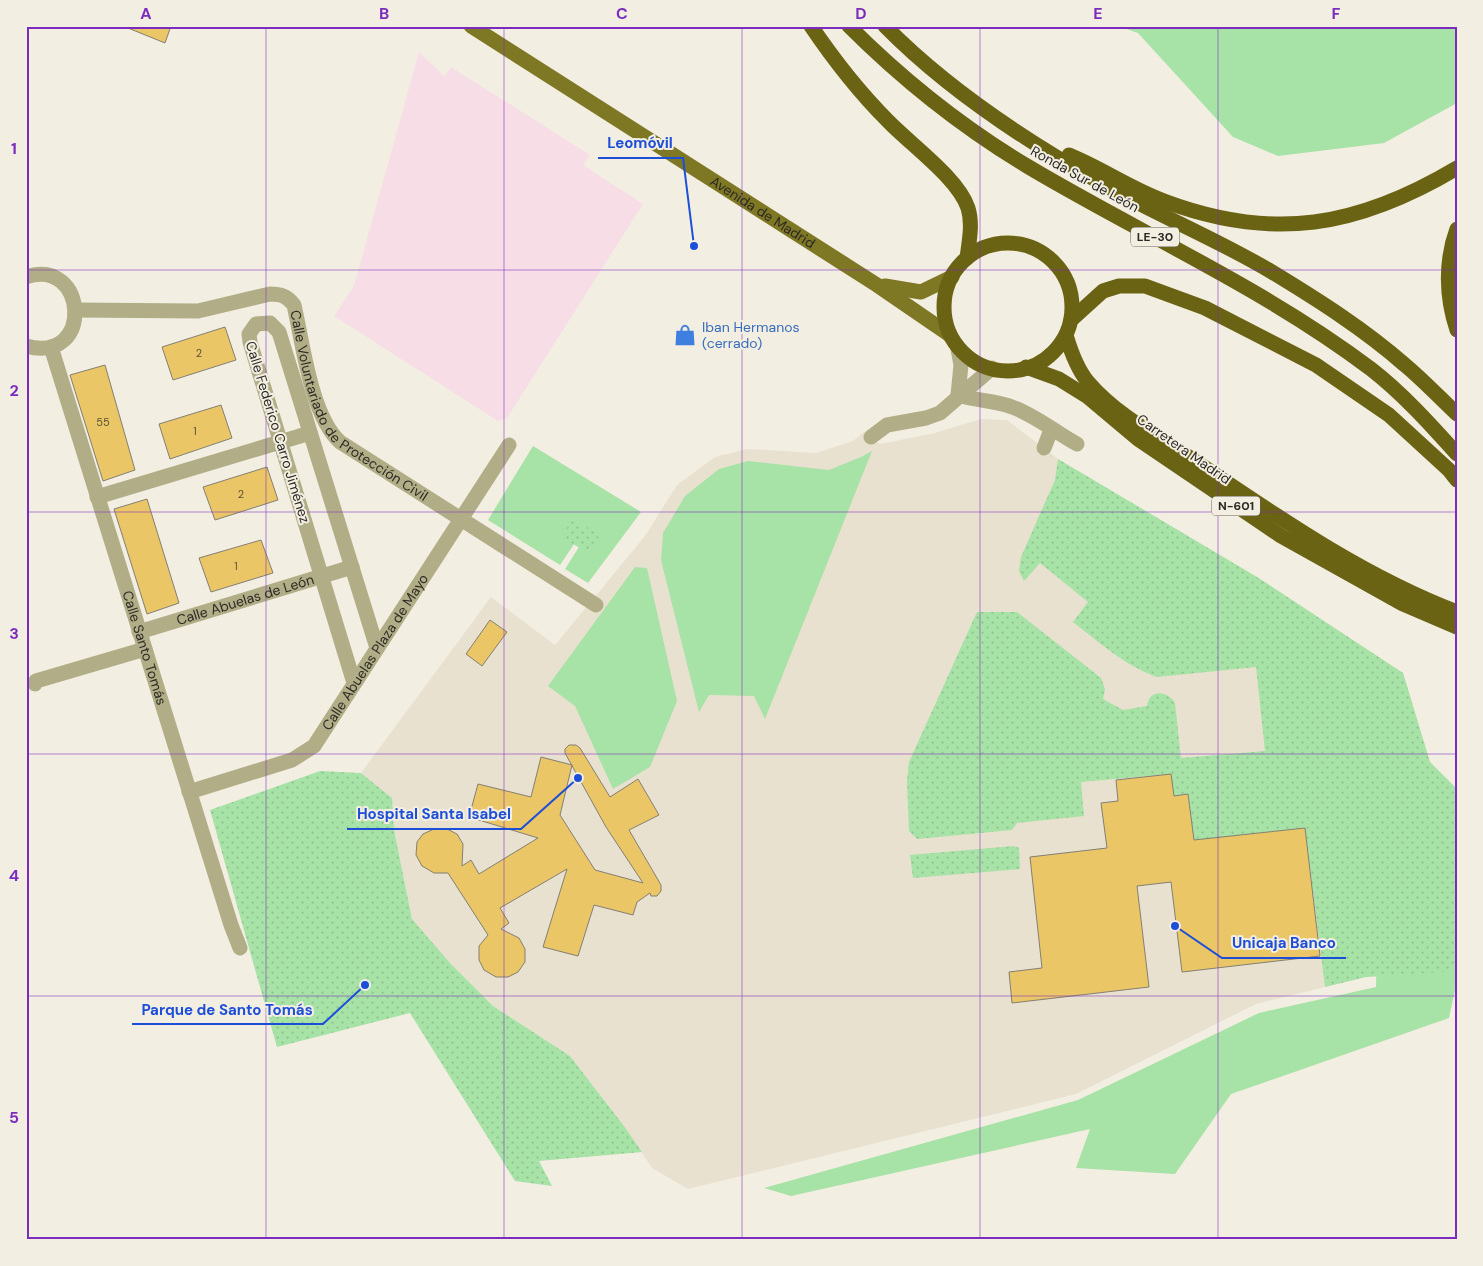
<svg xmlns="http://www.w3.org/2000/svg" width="1483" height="1266" font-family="'DM Sans',sans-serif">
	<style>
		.built { fill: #e9e1cf }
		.education { fill: #f6dde6 }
		.grass { fill: #a7e2a6 }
		.park { fill: url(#park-dots) }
		.building { fill: #eac667; stroke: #837f74 }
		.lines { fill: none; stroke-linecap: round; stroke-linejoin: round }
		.minor { stroke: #b1ae87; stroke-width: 15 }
		.major { stroke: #7e7724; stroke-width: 15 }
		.highway { stroke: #6a6313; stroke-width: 15 }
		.grid { fill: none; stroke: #7b2cbf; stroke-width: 1; stroke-opacity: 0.55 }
		.labels { text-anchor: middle; stroke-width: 4; stroke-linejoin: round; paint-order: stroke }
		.number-label { font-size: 11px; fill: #5c5136 }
		.shield { fill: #f3eee2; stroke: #68655e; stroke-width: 1 }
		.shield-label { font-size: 12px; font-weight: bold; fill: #2c2a25 }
		.street-label { font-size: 14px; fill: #2c2a25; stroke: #f3eee2 }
		.shop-label { font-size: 14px; fill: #366cbe; stroke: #f3eee2; text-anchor: start }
		.leader { fill: none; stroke: #1d4ed8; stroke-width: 2 }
		.callout-dot { fill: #1d4ed8; stroke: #f3eee2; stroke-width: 2 }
		.callout-label { font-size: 15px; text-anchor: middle; font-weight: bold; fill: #1d4ed8; stroke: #f3eee2; stroke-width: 4; stroke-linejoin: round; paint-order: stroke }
		.neatline { fill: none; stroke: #7b2cbf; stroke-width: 2 }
		.grid-label { font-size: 16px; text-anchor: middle; font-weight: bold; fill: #7b2cbf }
	</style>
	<defs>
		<pattern id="park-dots" width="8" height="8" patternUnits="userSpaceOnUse" patternTransform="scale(1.25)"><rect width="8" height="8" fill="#a7e2a6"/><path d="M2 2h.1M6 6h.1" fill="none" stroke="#90c28f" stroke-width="1.8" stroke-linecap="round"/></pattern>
	</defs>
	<rect width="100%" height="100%" fill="#f3eee2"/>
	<!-- built -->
	<polygon class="built" points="981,419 1007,420 1058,459 1257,577 1403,673 1430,762 1457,789 1457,971 1366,977 1256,1004 1076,1094 688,1189 652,1168 624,1126 570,1056 493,1006 450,963 412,919 394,830 392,798 361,773 491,597 555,645 645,536 677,485 715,457 747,449 816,453 853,441 864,432 880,444 935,433"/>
	<!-- education -->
	<polygon class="education" points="419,52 444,76 451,67 590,155 583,165 643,204 507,418 498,421 334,316 354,286"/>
	<!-- grass -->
	<g class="grass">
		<polygon points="1118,26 1457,26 1457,103 1384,143 1278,156 1233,137 1138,33"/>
		<polygon points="533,446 641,512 588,583 565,569 579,547 589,553 562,537 574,544 560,565 488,520"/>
		<polygon points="872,451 765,719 754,696 709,695 699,712 661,560 663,533 685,496 719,469 748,461 829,470 861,457"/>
		<polygon points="635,567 647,568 677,701 650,767 613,789 575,706 548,686"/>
		<polygon points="1457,820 1457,981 1449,1018 1231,1094 1175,1174 1076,1168 1090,1129 791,1196 764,1188 1078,1100 1259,1013 1376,987 1379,836"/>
	</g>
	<!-- park -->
	<g class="park">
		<path d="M 1058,459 L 1257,577 L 1403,673 L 1430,762 L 1457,789 L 1457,971 L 1366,977 L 1325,987 L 1305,828 L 1194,840 L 1188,794 L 1174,796 L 1171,774 L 1081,782 L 1084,816 L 1017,823 L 1012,830 L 917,839 L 909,831 L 907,781 L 909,762 L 977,612 L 1017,612 L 1101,678 L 1105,689 L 1103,699 L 1123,710 L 1147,706 C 1149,689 1167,690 1175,703 L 1181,758 L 1265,751 L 1256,667 L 1157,677 C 1125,666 1099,642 1073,622 L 1088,602 L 1040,563 L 1024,581 L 1019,571 L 1021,557 L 1055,480 Z"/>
		<polygon points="573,519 600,535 589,553 561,537"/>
		<polygon points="320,771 361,773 392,798 394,830 412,919 450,963 493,1006 570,1056 624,1126 642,1152 539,1161 552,1186 515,1181 410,1013 277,1047 210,810"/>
		<polygon points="1014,846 1019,848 1020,869 913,878 910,855"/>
	</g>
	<!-- building -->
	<g class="building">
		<polygon points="123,26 171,26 165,43"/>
		<polygon points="225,327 236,360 173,380 162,347"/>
		<polygon points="105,365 135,470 103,481 70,375"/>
		<polygon points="221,405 232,438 170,459 159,424"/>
		<polygon points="267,467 278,500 215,520 203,487"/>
		<polygon points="147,499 179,603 147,614 114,509"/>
		<polygon points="261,540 273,573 211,592 199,558"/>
		<polygon points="490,620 507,632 482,666 466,654"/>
		<polygon points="569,745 576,745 580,748 610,797 638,779 659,815 629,830 661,885 661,891 657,896 651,896 650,893 637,902 633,915 594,905 578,956 543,947 567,869 500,908 509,923 501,929 519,938 525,949 525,962 518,972 508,977 496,977 484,970 479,960 479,946 488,935 448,873 434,873 422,866 416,855 417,842 423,834 434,829 447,829 457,834 463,844 462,866 471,860 479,874 538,838 469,817 478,784 531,797 541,757 572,765 560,815 595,870 643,883 606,827 565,753 565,749"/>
		<polygon points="1171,774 1174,796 1188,794 1194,840 1305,828 1320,956 1182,972 1171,882 1137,886 1149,987 1012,1003 1009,972 1042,968 1030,857 1107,848 1101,803 1118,801 1116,780"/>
	</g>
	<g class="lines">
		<!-- minor -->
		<g class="minor">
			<path d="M 26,277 C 87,256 95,365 26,346"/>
			<path id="s1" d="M 76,310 L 198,311 L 270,294 C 281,294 287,296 294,305 C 303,344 311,416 340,442 L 596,605"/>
			<path id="s2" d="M 51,347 L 231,925 L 240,948"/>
			<polyline points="958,349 961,365 958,395"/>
			<path d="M 958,395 C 976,401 994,400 1012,407 C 1035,415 1055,432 1077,444"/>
			<polyline points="871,437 887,425 926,418 940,413 992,368"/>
			<polyline points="1044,448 1051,430"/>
			<polyline points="97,497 310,433"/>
			<path id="s3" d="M 139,632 L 352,567"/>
			<polyline points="354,683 250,342 249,334 256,324 270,323 279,332 377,648"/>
			<polyline points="35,684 36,681 145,649"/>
			<path id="s4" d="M 189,792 L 292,760 L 314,746 L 509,445"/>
		</g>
		<!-- major -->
		<g class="major">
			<path id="s5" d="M 471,26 L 877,285 L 950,335"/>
			<polyline points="885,286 921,292 952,277"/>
		</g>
		<!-- highway -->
		<g class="highway">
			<path d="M 811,26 C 834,60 859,92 888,121 C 910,144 958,178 968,208 C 973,224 969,242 967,258"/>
			<path d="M 849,26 C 902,79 962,127 1027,166 C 1141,234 1264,288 1371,369 C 1402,393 1430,424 1457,454"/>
			<path d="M 885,26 C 946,88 1026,141 1101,183 C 1157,215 1217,239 1272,272 C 1318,300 1364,329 1405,365 C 1423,380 1439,397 1457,414"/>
			<path d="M 1069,155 C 1101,168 1131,189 1164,201 C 1273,242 1358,227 1457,168"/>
			<path d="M 1457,229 C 1445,261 1446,298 1457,330"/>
			<circle cx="1008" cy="307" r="64"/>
			<polyline points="1071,320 1103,291 1119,286 1145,286 1205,308 1316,365 1389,415 1449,470 1457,480"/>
			<path d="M 1066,335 C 1071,352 1077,369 1088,382 C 1118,417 1161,438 1198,463 C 1281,519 1363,576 1457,612"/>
			<polyline points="1026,367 1059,379 1088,397 1138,439 1281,536 1401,603 1457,627"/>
		</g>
	</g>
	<!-- grid -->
	<path class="grid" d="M 266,26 L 266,1240M 504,26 L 504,1240M 742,26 L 742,1240M 980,26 L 980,1240M 1218,26 L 1218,1240M 26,270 L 1457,270M 26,512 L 1457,512M 26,754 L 1457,754M 26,996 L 1457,996"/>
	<!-- icons -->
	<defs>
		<g id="shop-bare" transform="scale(1.725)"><path d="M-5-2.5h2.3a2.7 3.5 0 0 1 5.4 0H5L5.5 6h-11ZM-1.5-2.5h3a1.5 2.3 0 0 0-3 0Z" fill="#3f7fe0" stroke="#f3eee2" stroke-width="2.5" paint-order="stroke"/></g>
	</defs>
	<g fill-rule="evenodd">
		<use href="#shop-bare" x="685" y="335"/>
	</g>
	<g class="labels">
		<!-- number labels -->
		<g class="number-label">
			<text x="199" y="357">2</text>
			<text x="103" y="426">55</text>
			<text x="195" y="435">1</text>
			<text x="241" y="498">2</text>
			<text x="236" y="570">1</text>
		</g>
		<!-- shield labels -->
		<g class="shield">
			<rect x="1131" y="227.5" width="48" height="19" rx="4"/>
			<rect x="1212" y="496.5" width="48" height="19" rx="4"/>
		</g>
		<g class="shield-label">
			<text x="1155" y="241">LE-30</text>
			<text x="1236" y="510">N-601</text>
		</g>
		<!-- street labels -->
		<g class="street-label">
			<text transform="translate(1085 179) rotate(29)" y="5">Ronda Sur de León</text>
			<text dy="5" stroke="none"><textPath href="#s5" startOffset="346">Avenida de Madrid</textPath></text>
			<text dy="5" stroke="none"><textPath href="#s1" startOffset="351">Calle Voluntariado de Protección Civil</textPath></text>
			<text transform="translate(278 432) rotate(73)" y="5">Calle Federico Carro Jiménez</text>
			<text transform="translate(1184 449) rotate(35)" y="5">Carretera Madrid</text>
			<text dy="5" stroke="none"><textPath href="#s3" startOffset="111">Calle Abuelas de León</textPath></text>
			<text dy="5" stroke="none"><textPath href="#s2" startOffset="315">Calle Santo Tomás</textPath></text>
			<text dy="5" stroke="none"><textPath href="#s4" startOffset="246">Calle Abuelas Plaza de Mayo</textPath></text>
		</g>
		<!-- shop labels -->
		<g class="shop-label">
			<text x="702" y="332">Iban Hermanos<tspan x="702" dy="16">(cerrado)</tspan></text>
		</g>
	</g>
	<!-- callouts -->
	<path class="leader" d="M694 246L683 158H598M578 778L521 829H347M1175 926L1222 958H1346M365 985L323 1024H132"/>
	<g class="callout-dot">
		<circle cx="694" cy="246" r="5"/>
		<circle cx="578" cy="778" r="5"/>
		<circle cx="1175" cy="926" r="5"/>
		<circle cx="365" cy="985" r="5"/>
	</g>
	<g class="callout-label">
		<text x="640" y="148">Leomóvil</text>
		<text x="434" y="819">Hospital Santa Isabel</text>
		<text x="1284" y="948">Unicaja Banco</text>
		<text x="227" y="1015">Parque de Santo Tomás</text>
	</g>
	<!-- border -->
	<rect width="1483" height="1266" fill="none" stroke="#f3eee2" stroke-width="55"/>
	<rect x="28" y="28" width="1428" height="1210" class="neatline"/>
	<g class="grid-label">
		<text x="146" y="19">A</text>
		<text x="384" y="19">B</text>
		<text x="622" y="19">C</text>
		<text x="861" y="19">D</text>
		<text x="1098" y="19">E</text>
		<text x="1336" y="19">F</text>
		<text x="14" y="154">1</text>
		<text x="14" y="396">2</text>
		<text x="14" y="639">3</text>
		<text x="14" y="881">4</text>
		<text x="14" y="1123">5</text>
	</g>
</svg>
